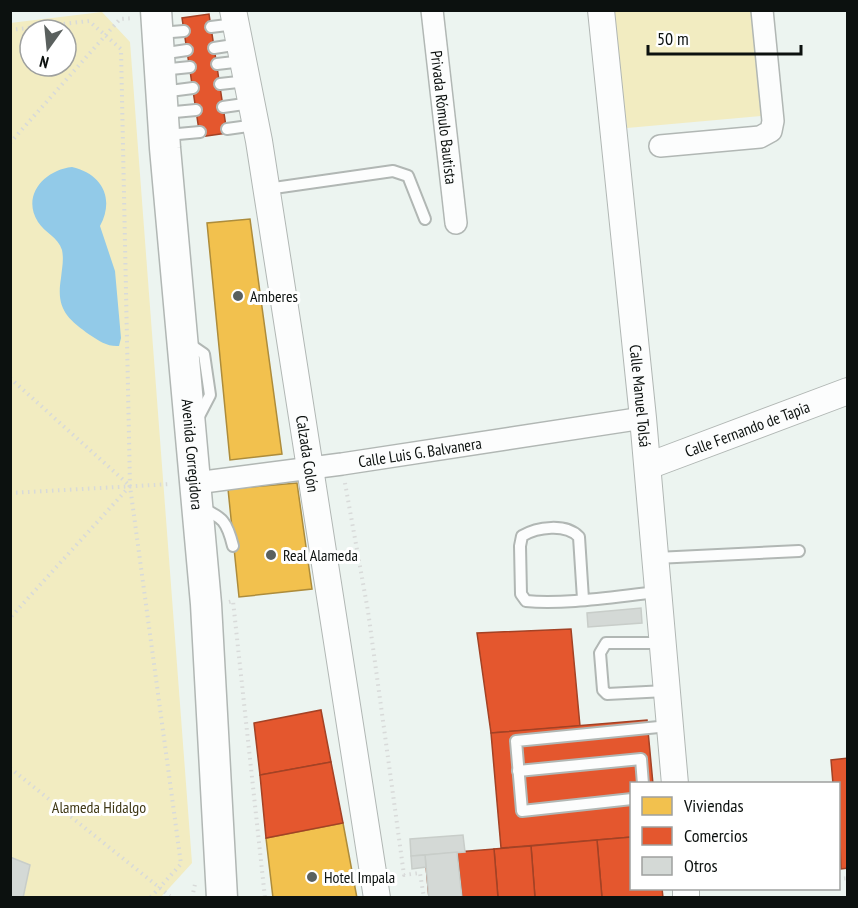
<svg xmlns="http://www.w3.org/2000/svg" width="858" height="908" font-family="'PT Sans Narrow',sans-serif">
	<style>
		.green { fill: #f2ecc1; fill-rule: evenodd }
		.water { fill: #92cae8 }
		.homes { fill: #f2c14e; stroke: #ad8c3b; stroke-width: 1.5 }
		.shops { fill: #e4572e; stroke: #a34225; stroke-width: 1.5 }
		.building { fill: #d4d9d6; stroke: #c8cdc9; stroke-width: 1.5 }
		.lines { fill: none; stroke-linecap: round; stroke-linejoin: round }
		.service-casing { stroke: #b1b7b4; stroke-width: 14 }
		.minor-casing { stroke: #b1b7b4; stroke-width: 24 }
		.tertiary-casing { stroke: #b1b7b4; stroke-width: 28 }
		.secondary-casing { stroke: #b1b7b4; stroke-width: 33 }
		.path { stroke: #d8dad9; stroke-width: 4; stroke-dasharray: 1.5 4.5; stroke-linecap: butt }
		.service { stroke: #fcfdfd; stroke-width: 10 }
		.minor { stroke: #fcfdfd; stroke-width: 21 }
		.tertiary { stroke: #fcfdfd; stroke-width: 26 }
		.secondary { stroke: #fcfdfd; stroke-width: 30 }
		.poi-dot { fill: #5a605e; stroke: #fff; stroke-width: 2 }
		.labels { text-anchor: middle; stroke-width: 6; stroke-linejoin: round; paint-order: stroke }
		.street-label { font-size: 16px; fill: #0c110f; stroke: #fff }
		.poi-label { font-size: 16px; fill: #0c110f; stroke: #fff; text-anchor: start }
		.park-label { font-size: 16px; fill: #403917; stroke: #fff }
	</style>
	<rect width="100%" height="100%" fill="#ecf4f0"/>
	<!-- green -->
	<g class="green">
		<polygon points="613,11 751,11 761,116 627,128"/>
		<path d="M 102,12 L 130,42 L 192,863 L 161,897 L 11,897 L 10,23 ZM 30,30 L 66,30 L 66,66 L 30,66 Z"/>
	</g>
	<!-- water -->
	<path class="water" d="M 72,167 C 102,174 115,198 100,226 L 115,271 L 121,338 L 119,346 C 108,347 99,341 90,335 C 66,318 56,308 61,278 C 62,268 64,260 62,250 C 58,237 45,233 38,222 C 21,195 45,170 72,167 Z"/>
	<!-- homes -->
	<g class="homes">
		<polygon points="250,219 282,454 230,460 207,223"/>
		<polygon points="297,483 312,589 239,597 228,489"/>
		<polygon points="343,823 357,898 273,898 266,838"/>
	</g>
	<!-- shops -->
	<g class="shops">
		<polygon points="209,14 227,133 200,137 182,18"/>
		<polygon points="571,629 580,726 491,733 477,633"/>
		<polygon points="321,710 331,762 260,775 254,723"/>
		<polygon points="647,720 653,784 632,784 632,837 501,848 491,733"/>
		<polygon points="848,758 848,868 841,869 838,784 833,784 831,760"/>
		<polygon points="331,762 343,823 266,838 260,775"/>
		<polygon points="632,837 632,888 662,888 663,898 602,898 597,840"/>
		<polygon points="597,840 602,898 535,898 531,846"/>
		<polygon points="531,846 535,898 498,898 494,849"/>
		<polygon points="494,849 498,898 462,898 457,852"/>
		<polygon points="457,852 462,898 429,898 425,855"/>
	</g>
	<!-- building -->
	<g class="building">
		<polygon points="641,608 642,623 588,627 587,613"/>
		<polygon points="463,835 465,852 411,856 410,839"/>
		<polygon points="457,852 462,898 429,898 425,855"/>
		<polygon points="425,855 426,867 412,869 411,856"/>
		<polygon points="10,857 30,865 23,898 10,898"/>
	</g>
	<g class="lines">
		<!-- service casing -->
		<g class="service-casing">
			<g id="service">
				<polyline points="211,27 235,24"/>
				<polyline points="159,33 184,31"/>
				<polyline points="214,48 240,44"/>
				<polyline points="160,54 187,50"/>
				<polyline points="217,64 243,61"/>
				<polyline points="161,70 190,67"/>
				<polyline points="220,84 247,81"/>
				<polyline points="162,92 193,88"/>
				<polyline points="223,107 251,103"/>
				<polyline points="164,113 196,110"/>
				<polyline points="227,129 256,125"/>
				<polyline points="167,135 200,132"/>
				<polyline points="267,189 393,171 408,176 425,219"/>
				<polyline points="188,343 204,354 210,395 197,420"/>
				<path d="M 201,508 C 223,517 227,522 233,546"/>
				<polyline points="656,558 799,551"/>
				<path d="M 583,599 L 579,537 C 566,523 537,527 522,536 L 520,546 L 521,594 L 526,601 C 565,605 618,596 659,592"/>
				<polyline points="662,643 606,643 600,653 603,690 607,694 666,691"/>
				<polyline points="518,771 641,759 643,784"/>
				<polyline points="632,799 522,811 516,741 669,726"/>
			</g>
		</g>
		<!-- minor casing -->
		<g class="minor-casing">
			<g id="minor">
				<path id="s1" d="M 432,10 L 456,223"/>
				<polyline points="660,146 760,137 771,131 773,121 762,10"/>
				<path id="s2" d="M 196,483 L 342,464 L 643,418"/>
			</g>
		</g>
		<!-- tertiary casing -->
		<g class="tertiary-casing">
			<g id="tertiary">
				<path id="s3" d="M 233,10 L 259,141 L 377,898"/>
				<path id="s4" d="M 601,10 L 643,418 L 675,784"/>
				<path id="s5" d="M 648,466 L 848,391"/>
				<polyline points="686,888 686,898"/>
			</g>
		</g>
		<!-- secondary casing -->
		<g class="secondary-casing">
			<g id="secondary">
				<path id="s6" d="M 156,10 L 165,148 L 206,604 L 222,898"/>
			</g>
		</g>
		<!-- path -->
		<g class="path">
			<polyline points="10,30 89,21 121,49 130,486 181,864 150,898"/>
			<polyline points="10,143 120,19 134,18"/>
			<polyline points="10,378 130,486 10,618"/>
			<polyline points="345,483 368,611 404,875 420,873 424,898"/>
			<polyline points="10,493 171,484"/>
			<polyline points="229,602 233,601 265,898"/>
			<polyline points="10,768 170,896"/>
			<polyline points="838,879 848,878"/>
			<polyline points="192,898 195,884"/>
		</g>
		<!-- service -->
		<use href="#service" class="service"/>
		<!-- minor -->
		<use href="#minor" class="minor"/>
		<!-- tertiary -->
		<use href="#tertiary" class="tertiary"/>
		<!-- secondary -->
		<use href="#secondary" class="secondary"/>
	</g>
	<!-- markers -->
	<g class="poi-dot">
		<circle cx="238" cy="296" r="6"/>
		<circle cx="271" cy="555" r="6"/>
		<circle cx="312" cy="877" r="6"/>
	</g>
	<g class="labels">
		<!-- street labels -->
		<g class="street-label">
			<text dy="6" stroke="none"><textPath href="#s1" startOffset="108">Privada Rómulo Bautista</textPath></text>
			<text dy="6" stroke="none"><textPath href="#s4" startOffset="388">Calle Manuel Tolsá</textPath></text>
			<text dy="6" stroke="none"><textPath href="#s5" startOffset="106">Calle Fernando de Tapia</textPath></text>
			<text dy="6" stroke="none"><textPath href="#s2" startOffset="226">Calle Luis G. Balvanera</textPath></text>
			<text dy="6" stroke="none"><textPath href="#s6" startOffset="446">Avenida Corregidora</textPath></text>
			<text dy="6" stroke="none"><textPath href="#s3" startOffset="450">Calzada Colón</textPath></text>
		</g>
		<!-- poi labels -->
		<g class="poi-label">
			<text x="250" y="302">Amberes</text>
			<text x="283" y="561">Real Alameda</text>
			<text x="324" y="883">Hotel Impala</text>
		</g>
		<!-- park labels -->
		<g class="park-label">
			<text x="99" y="813">Alameda Hidalgo</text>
		</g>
	</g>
	<!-- border -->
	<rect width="858" height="908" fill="none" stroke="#0c110f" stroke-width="24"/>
	<!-- legend -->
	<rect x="630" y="782" width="210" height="108" fill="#ffffff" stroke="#9ea09f" stroke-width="1.5"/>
	<rect x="642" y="797" width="30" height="18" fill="#f2c14e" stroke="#9ea09f" stroke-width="1.5"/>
	<text x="684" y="812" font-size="18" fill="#0c110f">Viviendas</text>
	<rect x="642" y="827" width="30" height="18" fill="#e4572e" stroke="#9ea09f" stroke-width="1.5"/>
	<text x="684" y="842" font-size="18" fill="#0c110f">Comercios</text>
	<rect x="642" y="857" width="30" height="18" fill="#d4d9d6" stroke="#9ea09f" stroke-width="1.5"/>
	<text x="684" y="872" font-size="18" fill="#0c110f">Otros</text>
	<!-- north arrow -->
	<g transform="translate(48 48) rotate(195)"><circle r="28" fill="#ffffff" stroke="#9ea09f" stroke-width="1.5"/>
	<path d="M0-4.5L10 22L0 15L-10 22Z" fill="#5a605e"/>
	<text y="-9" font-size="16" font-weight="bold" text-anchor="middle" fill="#0c110f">N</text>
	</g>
	<!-- scale -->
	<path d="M648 45v9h153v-9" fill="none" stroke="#0c110f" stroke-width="3"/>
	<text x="657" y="45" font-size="18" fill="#0c110f" stroke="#ffffff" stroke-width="4.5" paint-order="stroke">50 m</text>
</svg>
